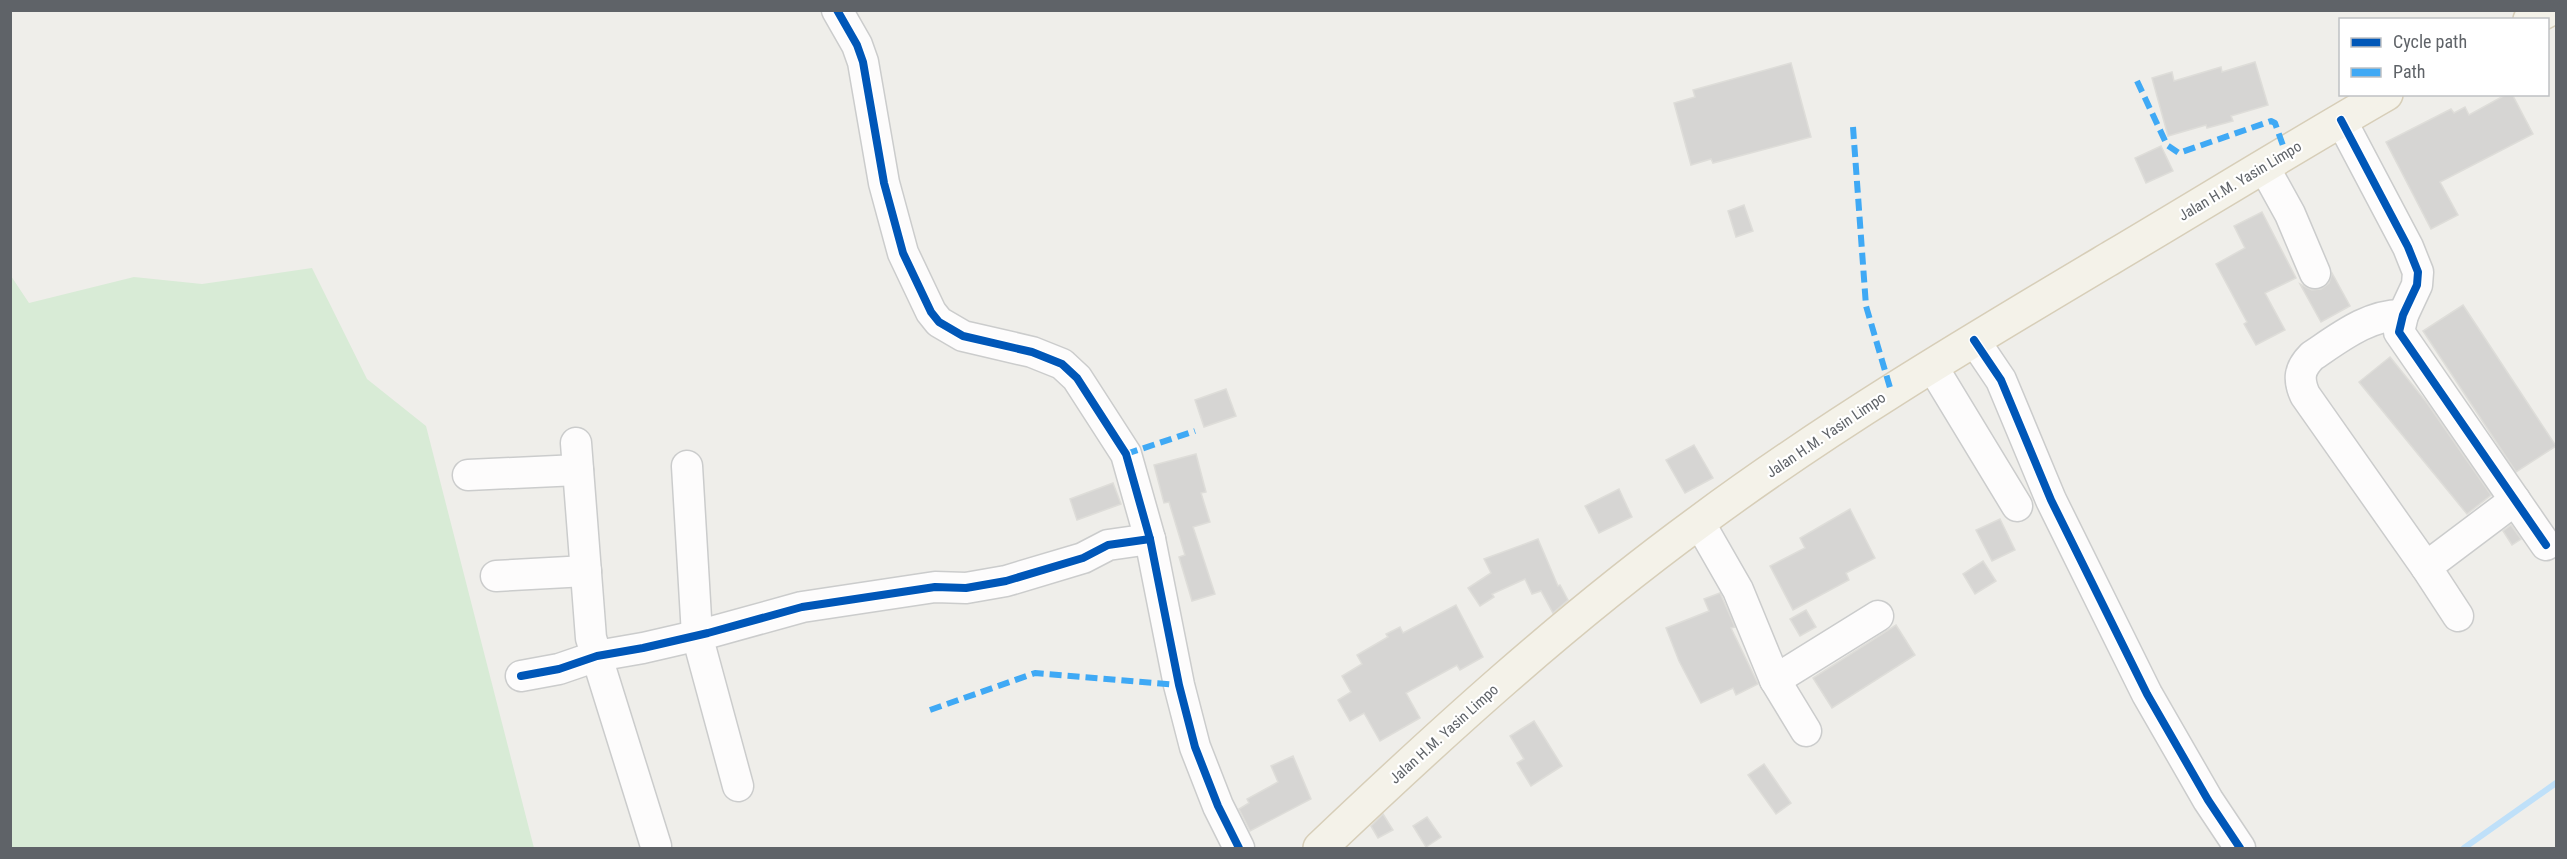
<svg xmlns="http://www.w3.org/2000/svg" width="2567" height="859" font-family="'Roboto Condensed',sans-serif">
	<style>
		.green { fill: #d8ebd6 }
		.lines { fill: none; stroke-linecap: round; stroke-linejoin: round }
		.stream { stroke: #bfe0f9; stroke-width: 6 }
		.building { fill: #d6d5d3; stroke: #deddd9; stroke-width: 1.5 }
		.minor-casing { stroke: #cbcccc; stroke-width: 33 }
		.major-casing { stroke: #d7ceb8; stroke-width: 36 }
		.minor { stroke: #fdfcfc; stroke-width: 30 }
		.major { stroke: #f4f2e9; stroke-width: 33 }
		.quiet { stroke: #3fa9f5; stroke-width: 6; stroke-dasharray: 12 6; stroke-linecap: butt }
		.cycleway-casing { stroke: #fff; stroke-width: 11 }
		.cycleway { stroke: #0057b8; stroke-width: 8 }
		.labels { text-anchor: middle; stroke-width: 4.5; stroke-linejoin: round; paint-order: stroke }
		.street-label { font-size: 15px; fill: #5f6368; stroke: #fff }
	</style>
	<rect width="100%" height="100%" fill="#efeeea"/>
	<!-- green -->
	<polygon class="green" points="312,268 367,379 426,426 534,848 11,848 11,276 29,303 134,277 202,284"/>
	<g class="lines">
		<!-- stream -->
		<polyline class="stream" points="2464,848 2556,783"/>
	</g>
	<!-- building -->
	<g class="building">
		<polygon points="2255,62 2268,105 2231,116 2233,121 2207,128 2206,125 2168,136 2152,78 2172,72 2174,81 2221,67 2222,72"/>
		<polygon points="1791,63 1811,137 1713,163 1711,159 1691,165 1674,103 1695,97 1693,90"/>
		<polygon points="2507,94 2512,94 2533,134 2440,182 2458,215 2431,229 2386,142 2451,109 2454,113 2465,107 2469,115"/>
		<polygon points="2161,146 2173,171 2146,183 2135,158"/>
		<polygon points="1744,205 1753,231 1736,237 1728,211"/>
		<polygon points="2262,212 2296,278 2265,293 2285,330 2256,345 2244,324 2247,322 2216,264 2245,248 2234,226"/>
		<polygon points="2332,273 2350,306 2321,322 2300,284 2312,290 2321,289 2329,283"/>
		<polygon points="2463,305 2556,446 2516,472 2423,331"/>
		<polygon points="2390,357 2427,403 2491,495 2467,514 2359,382"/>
		<polygon points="1226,389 1236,416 1204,427 1195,400"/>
		<polygon points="1694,445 1713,478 1685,493 1666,460"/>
		<polygon points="1196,454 1206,492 1201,493 1210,522 1193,527 1215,594 1192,601 1179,557 1185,555 1169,502 1164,503 1154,465"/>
		<polygon points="1113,483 1121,504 1077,520 1070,499"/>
		<polygon points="1619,489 1632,517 1599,533 1585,506"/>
		<polygon points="1850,509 1875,558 1846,573 1849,580 1793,610 1770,566 1805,548 1800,538"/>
		<polygon points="2000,519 2015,550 1992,561 1976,530"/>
		<polygon points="2511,525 2521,539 2512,545 2503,531"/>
		<polygon points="1538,539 1558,586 1560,585 1568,600 1553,613 1541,591 1532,594 1525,579 1492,594 1494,597 1480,606 1468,588 1491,573 1484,559"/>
		<polygon points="1983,561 1996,581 1975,594 1963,574"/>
		<polygon points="1720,593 1735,627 1731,628 1758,684 1736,695 1733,688 1701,703 1679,661 1666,628 1709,611 1704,599"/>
		<polygon points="1456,605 1483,657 1460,670 1457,665 1406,693 1420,718 1380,741 1364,713 1350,721 1338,700 1351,692 1342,676 1362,664 1357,655 1388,637 1386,634 1400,627 1403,633"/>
		<polygon points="1806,610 1816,627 1800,636 1790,619"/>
		<polygon points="1896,625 1915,655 1832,708 1813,678"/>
		<polygon points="1534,721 1562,766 1531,786 1517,763 1524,759 1510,736"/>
		<polygon points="1293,756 1311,799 1250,831 1239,809 1249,803 1247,799 1278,782 1271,766"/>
		<polygon points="1764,764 1791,803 1776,814 1748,775"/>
		<polygon points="1383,814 1393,830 1378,838 1371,826"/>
		<polygon points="1427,817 1441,837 1426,847 1413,826"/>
	</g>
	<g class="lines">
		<!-- minor casing -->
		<g class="minor-casing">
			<g id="minor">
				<polyline points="837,10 857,45 863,62 884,183 903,253 931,312 939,322 963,336 1032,352 1062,364 1077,378 1126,454 1150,539 1179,685 1195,747 1218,806 1239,848"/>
				<polyline points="2341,120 2408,247 2418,272 2417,285 2403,315 2399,332 2546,545"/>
				<polyline points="2264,167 2290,214 2315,273"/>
				<path d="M 2403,315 C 2369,314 2339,338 2312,356 C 2299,369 2298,379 2305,395 L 2426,567 L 2515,500"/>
				<polyline points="1974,340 2001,380 2051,500 2147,694 2208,800 2240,848"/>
				<polyline points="1932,366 2017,506"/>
				<polyline points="576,443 591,638 656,846"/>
				<polyline points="687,466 697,635 738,786"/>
				<polyline points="468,475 578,470"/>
				<polyline points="1699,522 1738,590 1775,680 1806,731"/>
				<polyline points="2426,567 2458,616"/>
				<polyline points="496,576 586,571"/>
				<polyline points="521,676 559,669 597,656 643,648 708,633 802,607 935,587 966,588 1006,581 1083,558 1108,545 1150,539"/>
				<polyline points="1775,680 1878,616"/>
			</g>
		</g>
		<!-- major casing -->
		<g class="major-casing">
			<g id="major">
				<polyline points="2530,20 2548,10"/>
				<path d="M 1320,848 C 1440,734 1565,620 1699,522 C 1831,424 1973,340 2114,256 C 2205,202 2294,147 2386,94"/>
			</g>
		</g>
		<!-- minor -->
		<use href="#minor" class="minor"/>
		<!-- major -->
		<use href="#major" class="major"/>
		<!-- quiet -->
		<g class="quiet">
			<polyline points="2137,81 2167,145 2179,153 2271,121 2275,123 2286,154"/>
			<polyline points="1853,127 1866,306 1891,391"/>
			<polyline points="1126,454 1195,431"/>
			<polyline points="930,710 1035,673 1179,685"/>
		</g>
		<!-- cycleway casing -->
		<g class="cycleway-casing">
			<g id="cycleway">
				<polyline points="837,10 857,45 863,62 884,183 903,253 931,312 939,322 963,336 1032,352 1062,364 1077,378 1126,454 1150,539 1179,685 1195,747 1218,806 1239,848"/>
				<polyline points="2341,120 2408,247 2418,272 2417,285 2403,315 2399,332 2546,545"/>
				<polyline points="1974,340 2001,380 2051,500 2147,694 2208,800 2240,848"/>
				<polyline points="521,676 559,669 597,656 643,648 708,633 802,607 935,587 966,588 1006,581 1083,558 1108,545 1150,539"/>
			</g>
		</g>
		<!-- cycleway -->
		<use href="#cycleway" class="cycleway"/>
	</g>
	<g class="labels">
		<!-- street labels -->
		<g class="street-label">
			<text transform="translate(2240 181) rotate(-31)" y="5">Jalan H.M. Yasin Limpo</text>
			<text transform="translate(1826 435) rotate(-34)" y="5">Jalan H.M. Yasin Limpo</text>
			<text transform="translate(1444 734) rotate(-42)" y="5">Jalan H.M. Yasin Limpo</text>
		</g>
	</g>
	<!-- border -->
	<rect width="2567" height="859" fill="none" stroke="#5f6368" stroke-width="24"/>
	<!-- legend -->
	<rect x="2339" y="18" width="210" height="78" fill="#ffffff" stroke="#bfc1c3" stroke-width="1.5"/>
	<rect x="2351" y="38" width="30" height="9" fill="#0057b8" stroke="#bfc1c3" stroke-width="1.5"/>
	<text x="2393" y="48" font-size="18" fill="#5f6368">Cycle path</text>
	<rect x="2351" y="68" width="30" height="9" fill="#3fa9f5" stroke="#bfc1c3" stroke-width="1.5"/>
	<text x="2393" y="78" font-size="18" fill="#5f6368">Path</text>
</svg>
